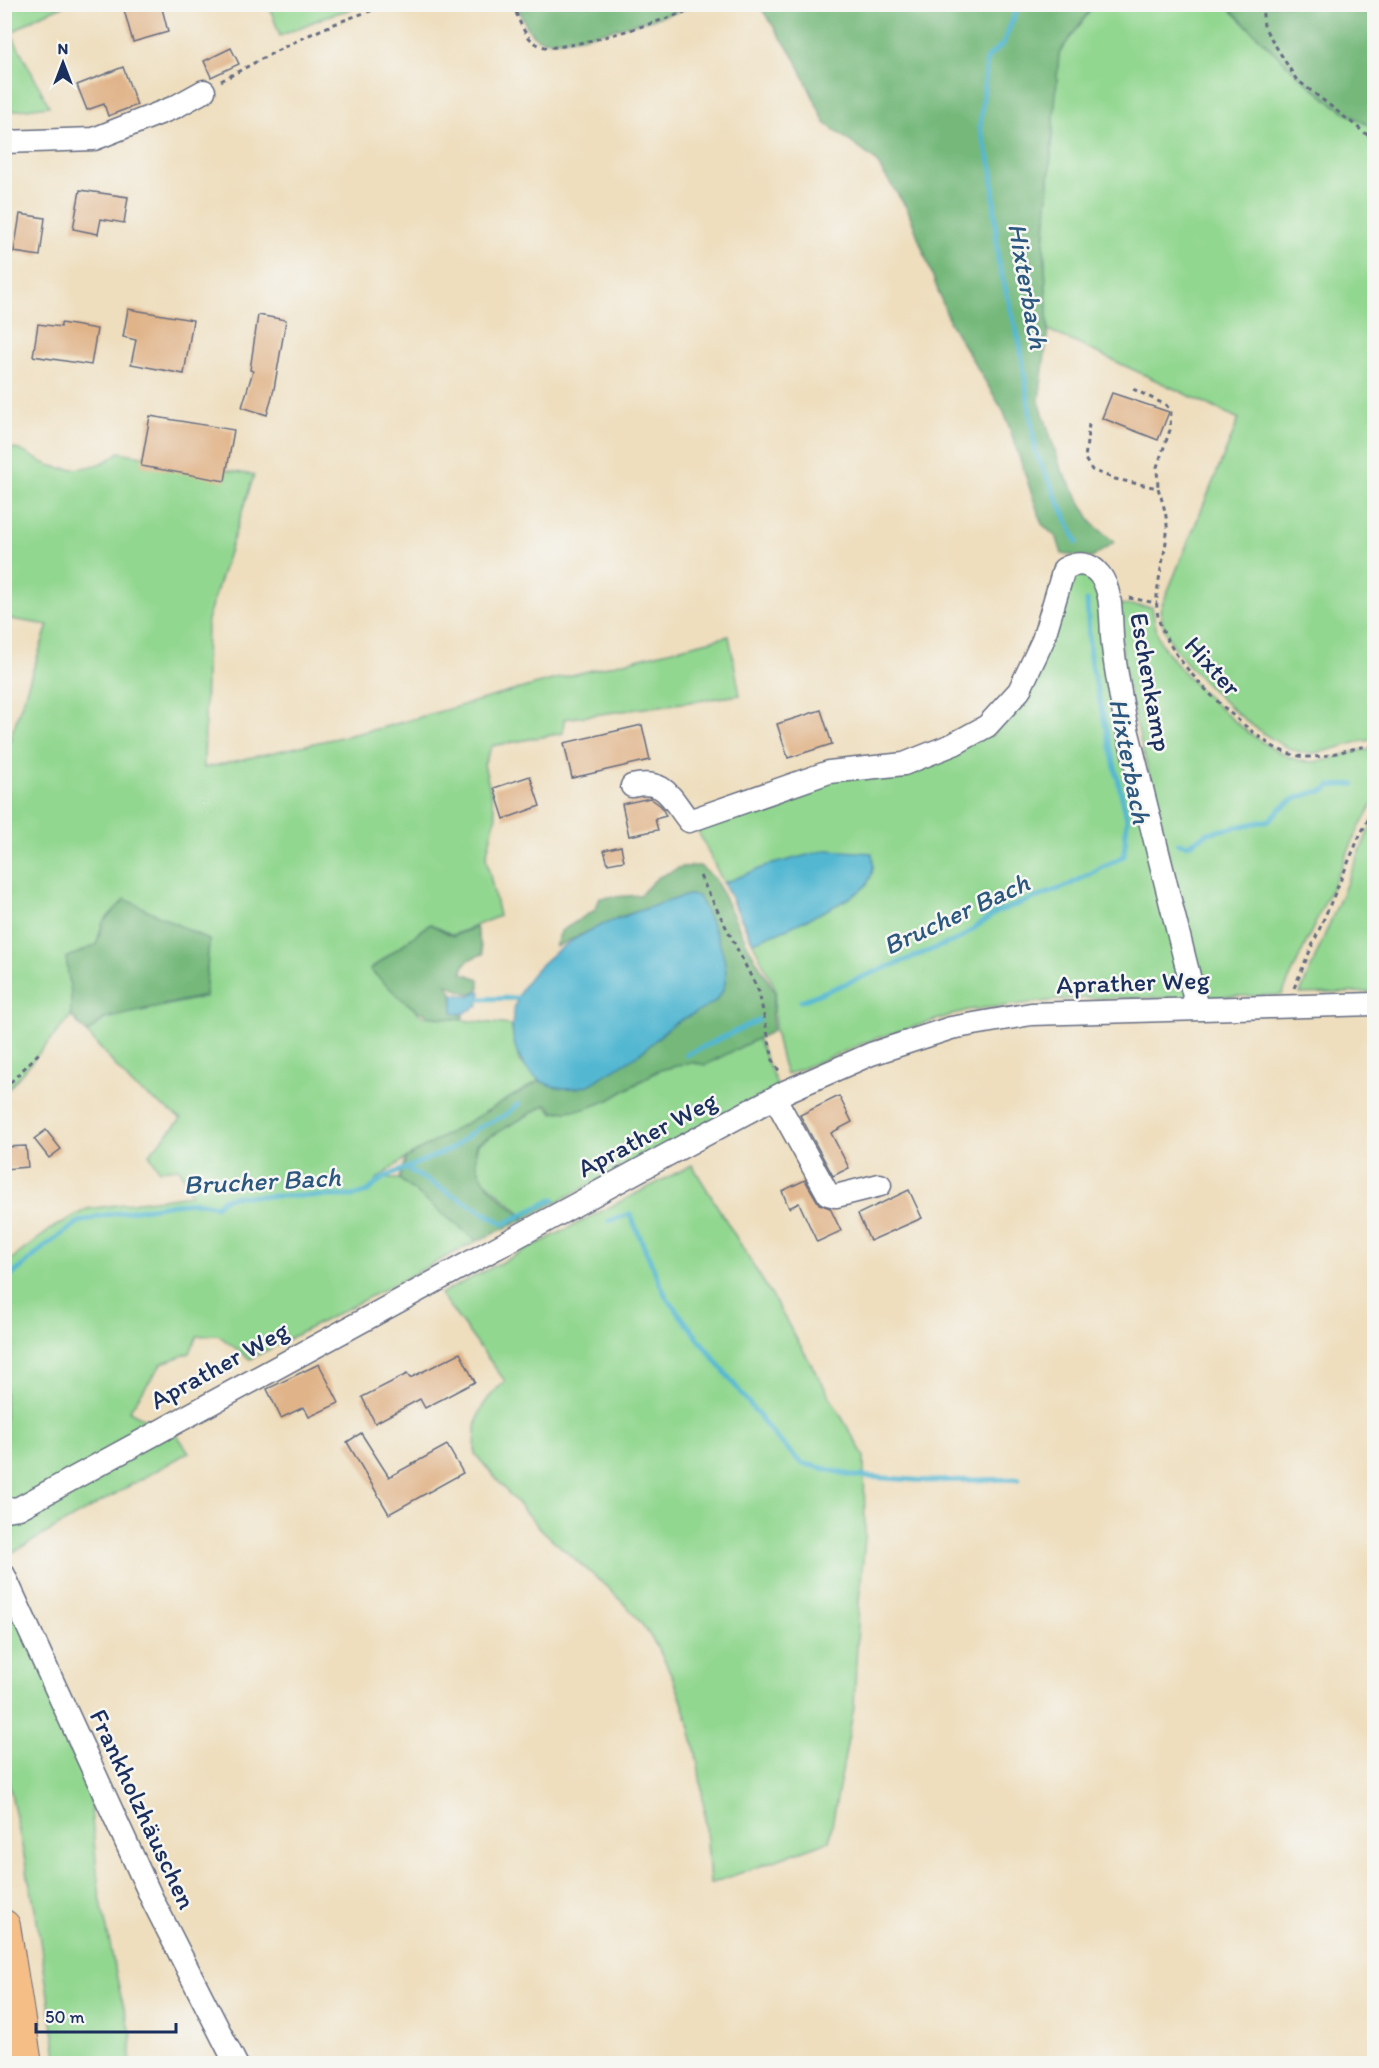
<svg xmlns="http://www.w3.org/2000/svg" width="1379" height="2068" font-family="Itim,sans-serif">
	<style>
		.green { fill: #92d790; stroke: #568377; stroke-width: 1.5 }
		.forest { fill: #75b87a; stroke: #48746c; stroke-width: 1.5 }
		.water { fill: #52b7d1; stroke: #367398; stroke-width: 1.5 }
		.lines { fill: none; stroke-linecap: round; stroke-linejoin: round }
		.stream { stroke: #52b7d1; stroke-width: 5 }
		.building { fill: #e0b388 }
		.minor-casing { stroke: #656c80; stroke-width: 25 }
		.highway-casing { stroke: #656c80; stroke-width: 34 }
		.path { stroke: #656c80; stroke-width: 3; stroke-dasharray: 4.5 4.5; stroke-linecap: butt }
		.minor { stroke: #fff; stroke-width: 22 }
		.highway { stroke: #f6be87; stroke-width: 32 }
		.labels { text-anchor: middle; stroke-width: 5; stroke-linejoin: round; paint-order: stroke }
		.street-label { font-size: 26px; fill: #1b2f5e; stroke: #f6f6f2 }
		.water-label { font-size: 27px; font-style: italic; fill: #2c5880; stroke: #f6f6f2 }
	</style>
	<rect width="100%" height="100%" fill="#f6f6f2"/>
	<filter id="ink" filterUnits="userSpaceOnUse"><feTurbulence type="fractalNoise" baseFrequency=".0167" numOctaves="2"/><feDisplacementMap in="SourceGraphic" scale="12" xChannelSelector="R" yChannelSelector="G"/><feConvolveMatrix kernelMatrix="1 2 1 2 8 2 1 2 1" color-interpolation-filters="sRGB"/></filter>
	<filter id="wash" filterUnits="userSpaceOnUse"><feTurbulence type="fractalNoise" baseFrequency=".008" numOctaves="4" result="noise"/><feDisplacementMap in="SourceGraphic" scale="24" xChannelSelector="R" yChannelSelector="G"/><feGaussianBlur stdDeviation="1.35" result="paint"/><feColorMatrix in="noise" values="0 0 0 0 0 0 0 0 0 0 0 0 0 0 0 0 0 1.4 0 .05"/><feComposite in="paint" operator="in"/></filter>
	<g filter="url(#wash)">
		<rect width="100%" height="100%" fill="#eedebe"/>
		<!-- green -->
		<g class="green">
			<polygon points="4,5 65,5 37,17 11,33 49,106 5,112"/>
			<polygon points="269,5 269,4 366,5 327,16 280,36"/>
			<path d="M 1094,5 L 1226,5 C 1262,40 1328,111 1374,127 L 1374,740 C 1352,740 1330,754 1307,753 C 1267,750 1187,671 1168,637 C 1163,629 1162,619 1160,610 L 1239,419 L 1048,330 L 1044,244 L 1059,53 Z"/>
			<path d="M 5,447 C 23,447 35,461 52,466 C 72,473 106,466 119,452 L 254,475 L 207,620 L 204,768 L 381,728 L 552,680 L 729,636 L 740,695 L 564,719 L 563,733 L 492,746 L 484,764 L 496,816 L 486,857 L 499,916 L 453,935 L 430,924 L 370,969 L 422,1016 L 511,1025 L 519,1061 L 539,1081 L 406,1158 L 377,1179 L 399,1179 L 477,1241 L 250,1359 L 218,1335 L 197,1336 L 190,1353 L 162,1363 L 129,1411 L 177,1435 L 189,1452 L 6,1556 L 88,1751 L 87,1768 L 99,1891 L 120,1993 L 132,2036 L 130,2063 L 58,2063 L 36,1914 L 5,1764 L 5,1264 L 54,1227 L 87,1209 L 191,1195 L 179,1168 L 159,1170 L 149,1154 L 181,1119 L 132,1085 L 87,1033 L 105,1019 L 205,997 L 209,940 L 125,900 L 102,924 L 97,945 L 72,996 L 71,1016 L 5,1093 L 5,754 L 48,625 L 5,618 Z"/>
			<path d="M 1090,575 L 1098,586 L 1189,998 L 1078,998 L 968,1010 L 877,1038 L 786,1075 C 777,1043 771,1023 776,990 L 695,825 L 820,780 L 993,735 L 1074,576 Z"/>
			<path d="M 1116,604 L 1152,607 C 1154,618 1156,633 1161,643 C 1183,679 1262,754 1303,761 C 1328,766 1351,747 1374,750 L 1374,802 L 1359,828 L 1282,995 L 1203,997 L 1127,685 Z"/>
			<polygon points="1374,818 1374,992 1300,994"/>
			<polygon points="757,1038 778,1087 526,1218 483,1179 474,1161 478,1144 545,1105 553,1113 587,1108 609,1100 660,1070 689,1063 707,1064"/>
			<path d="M 692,1165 L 769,1291 L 864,1456 L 865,1538 L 859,1601 L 854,1707 L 829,1841 L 710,1884 C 704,1793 698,1698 641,1623 C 612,1586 571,1559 538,1526 C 516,1503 496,1478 475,1454 C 476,1413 476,1409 505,1381 L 440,1294 Z"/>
		</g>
		<!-- forest -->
		<g class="forest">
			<path d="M 517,5 L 695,5 L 678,12 C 652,18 560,48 539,39 C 527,34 522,15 517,5 Z"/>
			<polygon points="759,5 1094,5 1059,53 1044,244 1048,330 1039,401 1061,469 1093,524 1114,542 1092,558 1062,554 1057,538 1042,524 1004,412 950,323 908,210 875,160 825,123 796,60"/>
			<path d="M 1226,5 L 1374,5 L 1374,127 C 1328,111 1262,40 1226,5 Z"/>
			<path d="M 700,866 L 715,879 L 750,950 L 775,992 L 772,1014 L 773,1031 L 705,1065 L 691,1062 L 657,1071 L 611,1099 L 585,1109 L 554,1112 L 547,1104 L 477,1144 C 469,1179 501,1197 525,1219 L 477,1241 L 399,1179 L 406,1158 L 539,1081 L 557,1087 L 643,1051 L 672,1025 L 716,1001 L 698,896 L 688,895 L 617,918 L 555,947 L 561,931 L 595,910 L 600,898 L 640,895 L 657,878 L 681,867 Z"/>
			<polygon points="125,899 209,940 205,996 105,1018 87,1033 71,1016 71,994 66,958 96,945 103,922"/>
			<path d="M 430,924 L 453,936 L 476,927 L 483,954 C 473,958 463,960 462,973 L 479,979 L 479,990 L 468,994 L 447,984 L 452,992 L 453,1012 L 463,1015 L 463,1018 C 417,1023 402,998 370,970 Z"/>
		</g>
		<!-- water -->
		<g class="water">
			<path d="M 827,850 L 872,853 C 874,865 874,873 867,884 C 858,899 773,935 753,942 L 724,883 L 769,865 Z"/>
			<path d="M 688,895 L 698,896 C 710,921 743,977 715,1001 C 703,1012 684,1016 671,1026 C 662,1033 654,1042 644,1050 C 633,1059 618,1067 606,1074 C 600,1078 593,1084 586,1086 C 519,1102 492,1025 529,978 C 567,930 632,913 688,895 Z"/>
			<polygon points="478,991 481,992 478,1006 462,1014 453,1012 453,994 469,996"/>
		</g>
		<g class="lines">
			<!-- stream -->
			<g class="stream">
				<polyline points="1019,4 1003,44 987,58 980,128 992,168 998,260 1020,344 1036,453 1077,542"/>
				<path d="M 1178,843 L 1188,845 L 1208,833 L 1270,820 C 1285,800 1302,795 1326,790 L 1330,786 L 1354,784"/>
				<polyline points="479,999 517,998"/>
				<polyline points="801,1001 959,939 997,912 1067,886 1124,856 1127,819 1090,659 1087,601"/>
				<polyline points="686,1055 759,1020"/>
				<polyline points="407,1169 504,1224 554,1199"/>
				<polyline points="609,1221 630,1214 666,1297 773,1434 801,1463 855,1476 929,1481 1019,1479"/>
				<polyline points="4,1282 48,1244 79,1222 100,1216 174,1204 196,1202 216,1206 222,1200 234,1196 353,1196 367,1192 383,1178 451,1149 478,1128 504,1116 519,1104"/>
			</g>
		</g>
		<g id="blocks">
			<!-- building -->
			<g class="building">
				<polygon points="145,4 161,4 168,32 133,42 124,10"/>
				<polygon points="231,48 239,64 211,77 204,61"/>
				<polygon points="123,67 137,105 108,116 104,104 87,110 77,85"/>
				<polygon points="80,190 128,197 124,223 101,219 98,234 73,229"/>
				<polygon points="20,214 45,218 40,256 14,252"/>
				<polygon points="128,309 193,320 184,374 131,364 136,340 123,337"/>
				<polygon points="258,315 286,320 274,389 267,415 242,407 253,371 250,370"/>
				<polygon points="61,323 97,329 91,365 33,356 38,324 61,327"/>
				<polygon points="1112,393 1169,412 1158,440 1102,418"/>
				<polygon points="150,416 234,430 225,481 141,466"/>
				<polygon points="821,710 832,744 788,758 777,724"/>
				<polygon points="642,725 650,760 572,778 564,743"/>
				<polygon points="530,776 540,806 504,819 494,788"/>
				<polygon points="650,798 661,806 666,816 655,819 658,830 629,836 622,804"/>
				<polygon points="621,846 624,861 608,864 604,850"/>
				<polygon points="839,1096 852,1122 831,1133 849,1168 833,1176 800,1115"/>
				<polygon points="46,1130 61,1149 49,1158 34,1139"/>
				<polygon points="26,1146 28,1167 4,1169 4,1147"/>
				<polygon points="805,1180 819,1204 830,1208 841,1231 817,1242 799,1203 789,1208 782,1191"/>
				<polygon points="909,1190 922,1218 870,1241 858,1214"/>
				<polygon points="460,1353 475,1382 425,1408 420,1399 375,1423 362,1397 407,1374 410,1378"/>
				<polygon points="319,1364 339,1403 309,1417 304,1407 281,1418 267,1389"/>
				<polygon points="361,1433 389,1477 447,1445 463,1473 389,1514 347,1442"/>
			</g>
		</g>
	</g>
	<g filter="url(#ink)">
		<use href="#blocks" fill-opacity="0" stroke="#656c80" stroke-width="1.5"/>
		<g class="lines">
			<!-- minor casing -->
			<g class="minor-casing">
				<g id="minor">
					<polyline points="4,142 94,139 175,107 204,91"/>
					<path d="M 632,786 C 665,778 670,797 689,821 L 829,772 L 904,764 L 954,744 L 987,726 L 1019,691 L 1043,640 L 1064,569 C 1077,562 1090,562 1100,575 C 1114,593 1110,625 1113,647 C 1116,673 1121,699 1126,725 L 1197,1008"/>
					<polyline points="775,1098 828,1194 836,1196 880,1185"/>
					<polyline points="4,1510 19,1508 665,1156 787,1091 871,1054 951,1028 1031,1014 1374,1004"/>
					<polyline points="4,1575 154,1903 236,2064"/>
				</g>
			</g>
			<!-- highway casing -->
			<g class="highway-casing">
				<polyline id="highway" points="4,1926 26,2064"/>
			</g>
			<!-- path -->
			<g class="path">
				<path d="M 513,4 C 519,20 525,43 545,47 C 569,51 679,16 705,4"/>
				<polyline points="1262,4 1264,27 1296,79 1374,140"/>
				<path d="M 221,81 C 279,49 330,21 394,4"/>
				<polyline points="1133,389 1166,405 1171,411 1170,430 1157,467 1158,488"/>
				<path d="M 1089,424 L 1085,459 L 1092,470 L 1115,479 L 1158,488 C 1163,503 1168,518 1167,533 C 1165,558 1155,585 1157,610 C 1161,655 1233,719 1269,744 C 1279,751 1294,756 1307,757 C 1331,758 1351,746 1374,746"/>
				<polyline points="1129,598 1157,603"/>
				<polyline points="700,876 759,992 773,1060 780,1073"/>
				<polyline points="1294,988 1360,835 1374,809"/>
				<polyline points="4,1089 40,1052"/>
			</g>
			<!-- minor -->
			<use href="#minor" class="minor"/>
			<!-- highway -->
			<use href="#highway" class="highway"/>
		</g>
	</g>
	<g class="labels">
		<!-- street labels -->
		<g class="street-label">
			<text transform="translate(1213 666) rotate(48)" y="9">Hixter</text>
			<text transform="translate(1151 682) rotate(80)" y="9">Eschenkamp</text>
			<text transform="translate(1133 982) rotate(-2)" y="9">Aprather Weg</text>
			<text transform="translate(647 1134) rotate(-28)" y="9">Aprather Weg</text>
			<text transform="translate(219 1365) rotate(-29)" y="9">Aprather Weg</text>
			<text transform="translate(143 1809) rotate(65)" y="9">Frankholzhäuschen</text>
		</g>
		<!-- water labels -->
		<g class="water-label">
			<text transform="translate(1028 286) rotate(80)" y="9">Hixterbach</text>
			<text transform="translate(1130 761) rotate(79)" y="9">Hixterbach</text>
			<text transform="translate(956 914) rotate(-25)" y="9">Brucher Bach</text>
			<text transform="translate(262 1181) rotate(-3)" y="9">Brucher Bach</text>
		</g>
	</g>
	<!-- margin -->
	<rect width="1379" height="2068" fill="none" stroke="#f6f6f2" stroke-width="24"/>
	<!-- north arrow -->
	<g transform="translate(63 63)" stroke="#f6f6f2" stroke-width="4.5" paint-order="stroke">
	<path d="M0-4.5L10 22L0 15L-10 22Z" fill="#1b2f5e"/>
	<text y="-9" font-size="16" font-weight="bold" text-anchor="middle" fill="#1b2f5e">N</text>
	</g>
	<!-- scale -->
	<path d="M36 2023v9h140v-9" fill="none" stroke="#1b2f5e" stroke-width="3"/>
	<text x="45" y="2023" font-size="18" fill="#1b2f5e" stroke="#f6f6f2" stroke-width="4.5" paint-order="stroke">50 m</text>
</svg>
